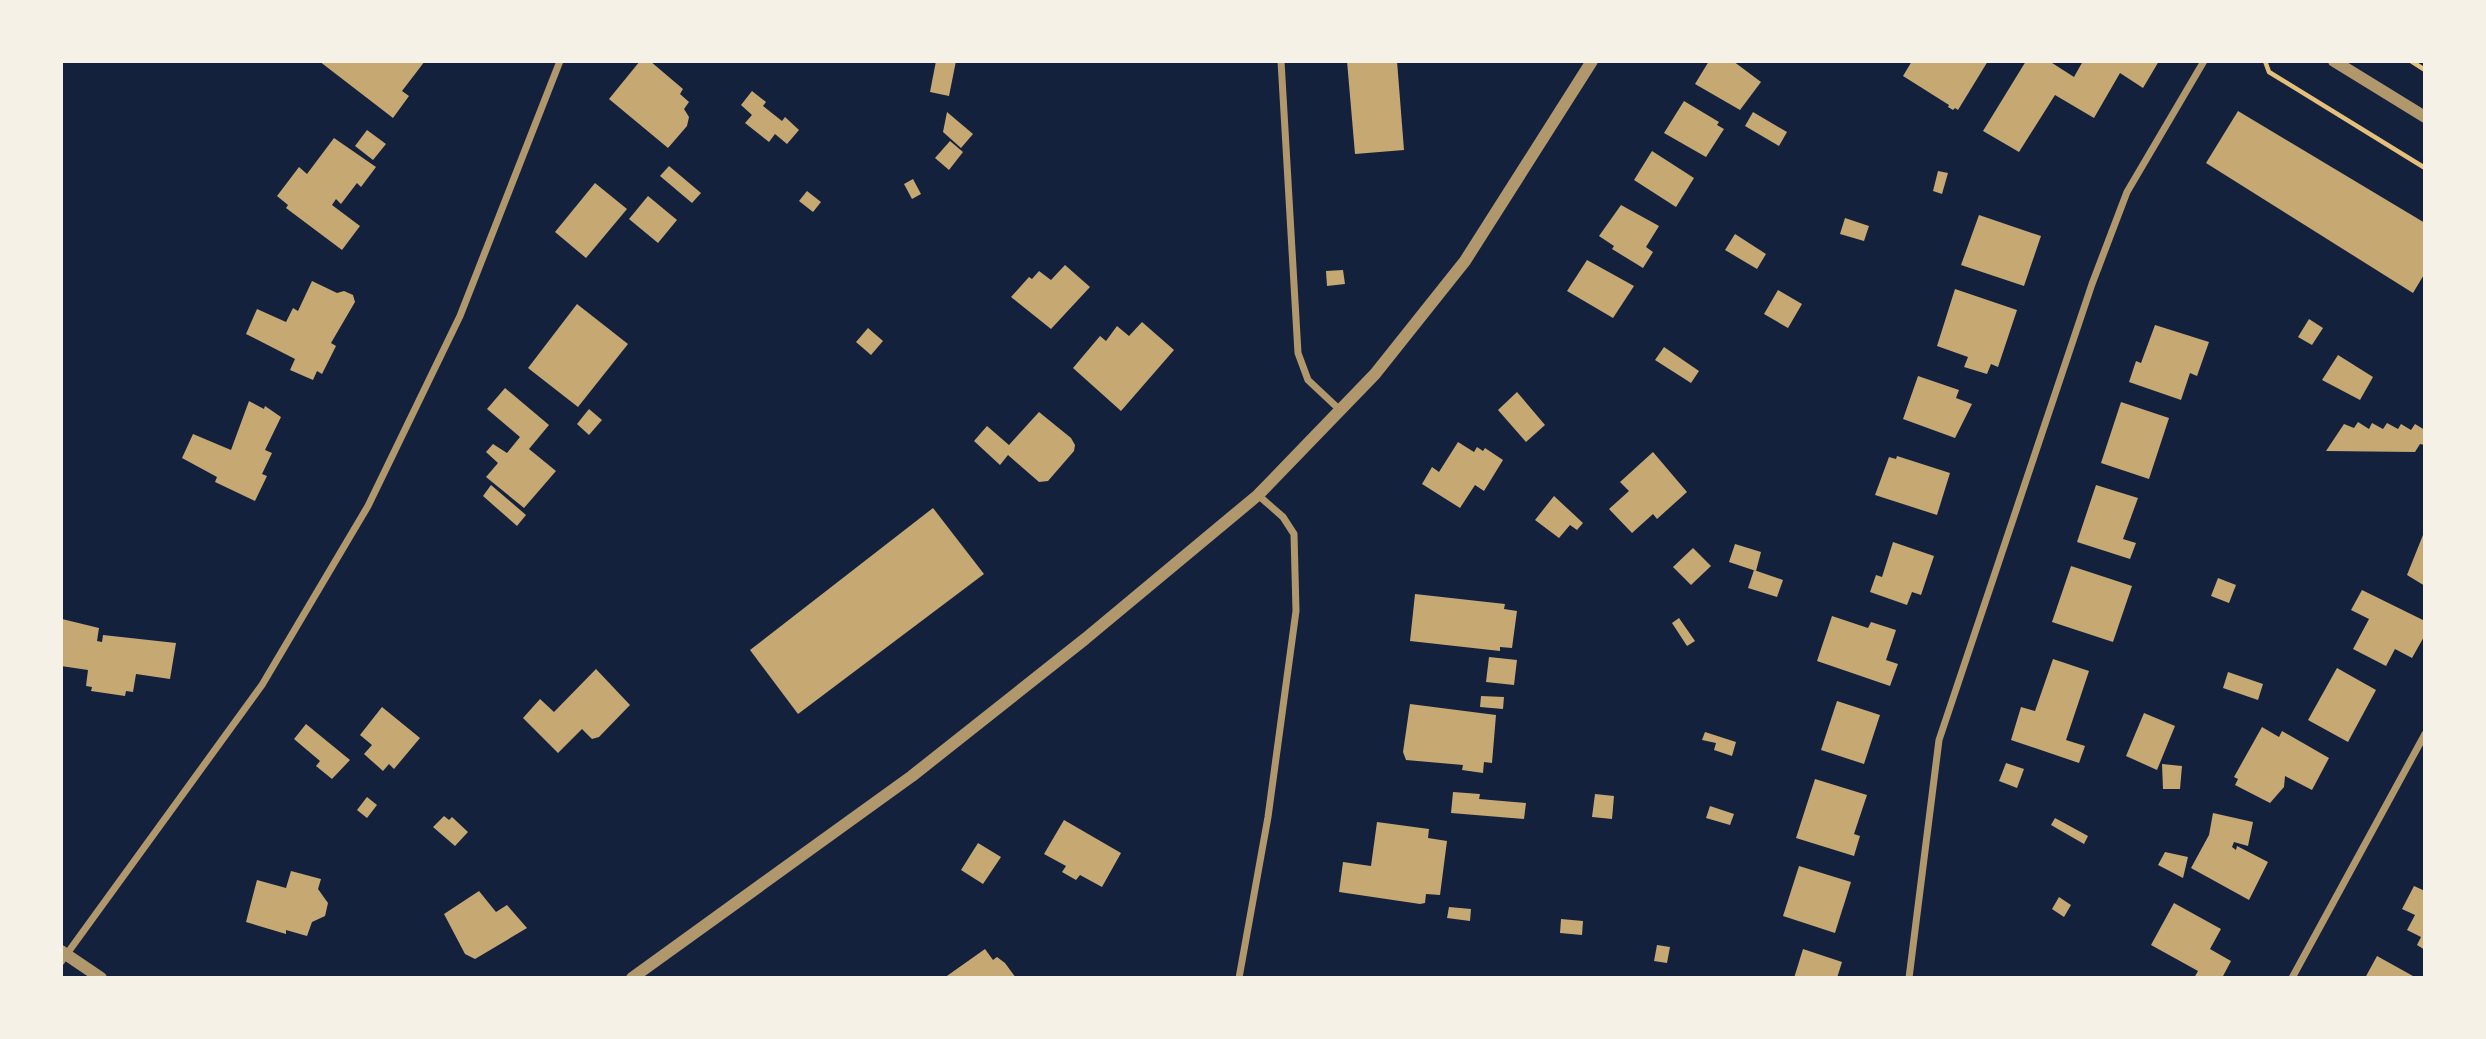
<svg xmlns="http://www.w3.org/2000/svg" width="2486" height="1039" font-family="Roboto,sans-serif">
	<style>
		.building { fill: #c6a872 }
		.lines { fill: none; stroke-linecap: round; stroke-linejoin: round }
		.path { stroke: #e5c07b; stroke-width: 4.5 }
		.minor { stroke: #b1986c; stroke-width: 7 }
		.tertiary { stroke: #b1986c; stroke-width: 12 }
	</style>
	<rect width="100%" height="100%" fill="#14213d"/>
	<!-- building -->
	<g class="building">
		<polygon points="319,61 347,63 425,61 402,91 409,96 393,118"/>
		<polygon points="640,61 650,61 683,89 680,94 689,102 684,109 689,117 687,126 668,148 609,99"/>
		<polygon points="936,61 956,61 949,96 930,92"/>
		<polygon points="1347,61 1397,61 1404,150 1355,154"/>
		<polygon points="1709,61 1733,61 1761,82 1740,110 1695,84"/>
		<polygon points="1912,61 1988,61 1958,110 1955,108 1953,110 1948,107 1949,105 1903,76"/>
		<polygon points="2026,61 2049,61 2074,77 2083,61 2159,61 2143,88 2120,73 2094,118 2055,95 2019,152 1983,131"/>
		<polygon points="752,91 766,102 763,106 782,121 785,117 799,130 787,144 775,134 769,142 745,123 752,115 741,105"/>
		<polygon points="1684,101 1719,122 1717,125 1724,129 1706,157 1664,133"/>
		<polygon points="2238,111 2425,223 2425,273 2413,293 2206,163"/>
		<polygon points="947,112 973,134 961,148 943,132"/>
		<polygon points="1753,112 1787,132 1779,146 1745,126"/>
		<polygon points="367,130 386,144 373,160 355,146"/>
		<polygon points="334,138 376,167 361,187 357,183 341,204 336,199 332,205 360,226 342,250 286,208 288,205 277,196 299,167 307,174"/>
		<polygon points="950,141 963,152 949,170 935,158"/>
		<polygon points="1652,151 1694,178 1676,207 1634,180"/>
		<polygon points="669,166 701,193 692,203 660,176"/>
		<polygon points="1938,171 1948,173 1942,194 1933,191"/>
		<polygon points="913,179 921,194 912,199 904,184"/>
		<polygon points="595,183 627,209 586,258 555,232"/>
		<polygon points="807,191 821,202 813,212 799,201"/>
		<polygon points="648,196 677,220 658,243 629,219"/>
		<polygon points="1621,205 1659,226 1646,247 1653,252 1643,268 1612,249 1614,246 1599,236"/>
		<polygon points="1979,215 2041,236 2024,286 1961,265"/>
		<polygon points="1845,218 1869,226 1864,241 1840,234"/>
		<polygon points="1735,234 1766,254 1757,269 1725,250"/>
		<polygon points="1587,260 1634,286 1613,318 1567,291"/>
		<polygon points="1065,265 1090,287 1051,329 1011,297 1029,277 1032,279 1039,271 1051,280"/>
		<polygon points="1343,270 1345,284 1327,286 1326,271"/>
		<polygon points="312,281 337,293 344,291 353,295 355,302 331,343 336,346 322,374 317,371 313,380 290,370 295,359 246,334 257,309 286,322 293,308 298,311"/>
		<polygon points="1955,289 2017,310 1998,367 1991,364 1987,374 1964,367 1968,357 1937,346"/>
		<polygon points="1778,290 1802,304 1788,328 1764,314"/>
		<polygon points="577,304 628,344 578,407 528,368"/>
		<polygon points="2309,319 2323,328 2312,345 2298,337"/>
		<polygon points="1142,322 1174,350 1121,411 1073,368 1100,336 1106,341 1117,326 1129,336"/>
		<polygon points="2155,325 2209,342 2197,376 2190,373 2181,400 2129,382 2136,361 2141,363"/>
		<polygon points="868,328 883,341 871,355 856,342"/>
		<polygon points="1664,347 1699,371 1691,383 1655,360"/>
		<polygon points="2338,355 2373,377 2360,400 2322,380"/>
		<polygon points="1918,376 1959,390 1956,398 1972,404 1955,438 1903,419"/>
		<polygon points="505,388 549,425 529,449 556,471 524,508 486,477 498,463 486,452 493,444 507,453 520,437 487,409"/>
		<polygon points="1517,392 1545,425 1526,442 1498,410"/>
		<polygon points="249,401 264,409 265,406 281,417 265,450 272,453 262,474 267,476 255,501 215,482 217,477 182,458 193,434 231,450"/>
		<polygon points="2121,402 2169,418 2149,479 2101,463"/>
		<polygon points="589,409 602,420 589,435 577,424"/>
		<polygon points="1039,412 1071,438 1075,445 1074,451 1048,481 1039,482 1008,455 1000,465 974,441 987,426 1009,445"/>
		<polygon points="2358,422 2369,429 2372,423 2383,429 2387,423 2398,429 2401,424 2411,430 2415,424 2425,430 2425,445 2420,444 2415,452 2326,451 2344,424 2354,428"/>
		<polygon points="1458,442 1474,452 1477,447 1483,451 1485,448 1503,460 1484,491 1475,485 1460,508 1422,484 1432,467 1439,472"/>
		<polygon points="1653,452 1687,492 1657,519 1653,514 1632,533 1609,509 1629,491 1620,482"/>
		<polygon points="1897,456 1950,473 1937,515 1875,495 1889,457 1896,459"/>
		<polygon points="491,485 526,515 517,526 483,496"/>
		<polygon points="2096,485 2138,498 2123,539 2136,543 2130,559 2077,542"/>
		<polygon points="1554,496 1583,523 1577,530 1570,525 1559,538 1535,520"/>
		<polygon points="933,508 984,574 798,714 750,650"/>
		<polygon points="2425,530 2425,586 2407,575"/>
		<polygon points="1893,542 1934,556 1921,595 1912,592 1907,605 1870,592 1876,575 1882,577"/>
		<polygon points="1735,544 1761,552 1756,571 1729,562"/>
		<polygon points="1693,548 1711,566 1691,585 1673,567"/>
		<polygon points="2071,566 2132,586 2113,642 2052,622"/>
		<polygon points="1754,570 1783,580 1777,597 1748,588"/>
		<polygon points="2218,578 2236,585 2229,603 2211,596"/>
		<polygon points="2362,590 2425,621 2425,635 2412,658 2395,649 2386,666 2353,649 2369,619 2351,610"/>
		<polygon points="1415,594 1505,604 1504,609 1517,611 1512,648 1500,647 1500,651 1410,641"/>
		<polygon points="1832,616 1868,628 1871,622 1896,630 1886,660 1898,664 1890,686 1817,661"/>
		<polygon points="1679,618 1695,641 1687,646 1672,623"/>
		<polygon points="62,619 99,628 97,641 102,642 103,635 176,643 170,679 136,674 133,692 126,691 125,696 91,691 92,687 86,686 88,670 61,666"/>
		<polygon points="1489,657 1517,660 1514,685 1486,682"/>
		<polygon points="2053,659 2089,671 2066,740 2085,746 2079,763 2011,740 2021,707 2035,711"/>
		<polygon points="2337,668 2376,690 2348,742 2308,720"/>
		<polygon points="596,669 630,705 599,737 592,739 582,729 558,753 523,718 540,699 554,712"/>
		<polygon points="2228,672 2263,684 2258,700 2223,688"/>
		<polygon points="1481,696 1504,697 1503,709 1480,707"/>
		<polygon points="1837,701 1880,715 1864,764 1821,750"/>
		<polygon points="1410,704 1496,715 1492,763 1484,762 1483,773 1462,770 1463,765 1406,760 1403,752"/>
		<polygon points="382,707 420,738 394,769 389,764 383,771 364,754 372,745 360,735"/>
		<polygon points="2144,713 2175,726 2157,770 2126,756"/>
		<polygon points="306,724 350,760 332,779 316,766 320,761 294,739"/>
		<polygon points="2262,727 2279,737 2282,731 2329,758 2312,790 2285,776 2284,787 2270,803 2235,785 2238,779 2234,777"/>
		<polygon points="1705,732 1736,742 1732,756 1714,750 1716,743 1702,740"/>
		<polygon points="2006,763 2024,769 2017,788 1999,781"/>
		<polygon points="2162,764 2182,766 2180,789 2163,789"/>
		<polygon points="1815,779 1867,795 1854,834 1860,836 1854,856 1796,838"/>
		<polygon points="1453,792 1480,794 1479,799 1526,803 1524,819 1451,813"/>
		<polygon points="1595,794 1614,796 1612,819 1592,817"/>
		<polygon points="367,797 377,805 367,818 357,810"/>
		<polygon points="1710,806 1734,814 1730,825 1706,818"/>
		<polygon points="2213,813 2253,822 2248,846 2234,842 2232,847 2236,850 2237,846 2268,862 2249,900 2191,868 2209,835"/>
		<polygon points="444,816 449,820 452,817 468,832 455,846 433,827"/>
		<polygon points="2055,818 2088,836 2084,844 2051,825"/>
		<polygon points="1064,820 1121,853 1102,887 1080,875 1076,880 1062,872 1066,866 1044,854"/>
		<polygon points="1377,822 1429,829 1428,838 1447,841 1440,895 1426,894 1425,903 1420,904 1339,892 1343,862 1371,866"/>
		<polygon points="978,843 1001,857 983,884 961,870"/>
		<polygon points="2165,852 2188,857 2183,878 2158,865"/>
		<polygon points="1799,866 1851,882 1835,933 1783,916"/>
		<polygon points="291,871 321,879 318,889 328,903 325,916 312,922 307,936 286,930 286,934 246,922 257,880 286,888"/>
		<polygon points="2414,886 2425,891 2425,950 2417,945 2421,937 2407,930 2415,915 2402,909"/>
		<polygon points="479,891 496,912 507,905 527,928 475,959 465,954 444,914"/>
		<polygon points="2059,897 2071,905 2064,917 2052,909"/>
		<polygon points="2174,903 2221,929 2210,949 2231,961 2222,978 2194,978 2198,971 2151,945"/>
		<polygon points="1449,907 1471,909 1470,921 1447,918"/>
		<polygon points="1561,919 1583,921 1582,935 1560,933"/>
		<polygon points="1657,945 1670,947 1667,963 1654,961"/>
		<polygon points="985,949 993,960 997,957 1005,963 1016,978 944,978"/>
		<polygon points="1803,949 1842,962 1837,978 1794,978"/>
		<polygon points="2377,956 2413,976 2412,978 2365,978"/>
	</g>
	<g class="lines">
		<!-- path -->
		<g class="path">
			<polyline points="2265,61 2269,72 2425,168"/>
			<polyline points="2411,61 2425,70"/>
		</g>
		<!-- minor -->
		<g class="minor">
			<polyline points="1281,61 1298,353 1308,380 1340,410"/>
			<polyline points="61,962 262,685 368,506 460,316 560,61"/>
			<polyline points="1239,978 1268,817 1296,611 1294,534 1283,517 1258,495"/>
			<polyline points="1909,978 1939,740 2092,284 2127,192 2204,61"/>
			<polyline points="2292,978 2425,734"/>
		</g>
		<!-- tertiary -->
		<g class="tertiary">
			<polyline points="2334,61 2425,117"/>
			<polyline points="61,951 101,978"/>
			<polyline points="632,978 912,776 1085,639 1258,495 1375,374 1465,261 1592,61"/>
		</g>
	</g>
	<!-- border -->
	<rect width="2486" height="1039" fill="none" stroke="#f6f1e7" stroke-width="126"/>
</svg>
